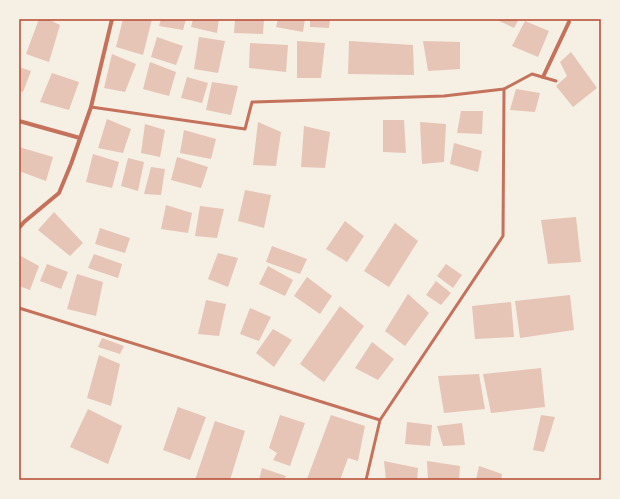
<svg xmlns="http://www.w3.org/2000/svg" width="620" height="499" font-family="'DejaVu Sans',sans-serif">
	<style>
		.building { fill: #e6c5b7 }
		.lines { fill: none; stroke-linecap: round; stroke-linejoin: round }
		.service { stroke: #c5725c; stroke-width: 3 }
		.minor { stroke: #c5725c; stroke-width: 4 }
		.neatline { fill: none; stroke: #b5482f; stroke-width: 1.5 }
	</style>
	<rect width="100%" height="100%" fill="#f6efe4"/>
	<!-- building -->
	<g class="building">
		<polygon points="39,19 48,19 60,25 49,62 26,54"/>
		<polygon points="123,19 152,19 143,55 116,47"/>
		<polygon points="161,19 186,19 183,30 159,26"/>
		<polygon points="193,19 219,19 217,33 191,27"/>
		<polygon points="235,19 264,19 263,34 234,33"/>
		<polygon points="278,19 305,19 303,32 276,27"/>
		<polygon points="310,19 330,19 329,28 310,27"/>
		<polygon points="495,19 519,19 514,28"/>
		<polygon points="525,21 549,31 538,57 512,46"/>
		<polygon points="157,37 183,46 176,65 151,57"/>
		<polygon points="199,37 225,41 218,73 194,69"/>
		<polygon points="297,41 325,43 321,78 297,78"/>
		<polygon points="349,41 413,45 414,75 348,74"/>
		<polygon points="423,41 460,42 460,69 428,71"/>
		<polygon points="250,43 288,45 286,72 249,68"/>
		<polygon points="571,52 597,88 573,107 556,86 567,76 560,62"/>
		<polygon points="112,54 136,64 125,92 104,88"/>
		<polygon points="150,62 176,72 169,96 143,89"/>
		<polygon points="19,67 31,71 23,92 19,91"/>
		<polygon points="52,73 79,82 69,110 40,102"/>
		<polygon points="187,77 208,83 202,103 181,98"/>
		<polygon points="212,82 238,86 231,115 206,110"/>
		<polygon points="516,89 540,93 535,112 510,110"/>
		<polygon points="461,111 483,111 482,134 457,133"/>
		<polygon points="107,119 131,129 123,153 98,148"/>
		<polygon points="383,120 404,120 406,153 383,152"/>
		<polygon points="258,122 281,132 276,166 253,165"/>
		<polygon points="420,122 446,124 444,162 422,164"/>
		<polygon points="145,124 165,130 160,157 141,153"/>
		<polygon points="304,126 330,132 325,168 301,167"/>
		<polygon points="184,130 216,139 211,159 180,153"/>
		<polygon points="454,143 482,151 478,172 450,164"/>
		<polygon points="19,147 53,157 46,181 19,171"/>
		<polygon points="93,154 119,162 112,188 86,182"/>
		<polygon points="177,157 208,167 201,188 171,180"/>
		<polygon points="128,158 144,162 138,191 121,186"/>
		<polygon points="151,167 165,169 161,195 144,194"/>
		<polygon points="245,190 271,195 264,228 238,221"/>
		<polygon points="166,205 192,213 188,233 161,229"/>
		<polygon points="200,206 224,209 217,238 195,236"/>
		<polygon points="54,212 83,243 70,256 38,230"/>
		<polygon points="576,217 581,262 548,264 541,220"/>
		<polygon points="345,221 364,236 347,262 326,249"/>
		<polygon points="395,223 418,241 389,287 364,271"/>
		<polygon points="100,228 130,238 125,253 95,244"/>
		<polygon points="272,246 307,259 300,274 266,262"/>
		<polygon points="218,253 238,258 228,287 208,279"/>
		<polygon points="94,254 122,264 118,278 88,268"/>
		<polygon points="19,255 39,266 30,290 19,286"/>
		<polygon points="47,264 68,272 61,289 40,281"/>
		<polygon points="446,264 462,275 453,288 437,276"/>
		<polygon points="268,266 293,280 285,296 259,284"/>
		<polygon points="77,274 103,282 96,316 67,309"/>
		<polygon points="307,277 332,296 320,314 294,296"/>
		<polygon points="436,281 451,293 441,305 426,295"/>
		<polygon points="408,294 429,313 405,346 385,331"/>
		<polygon points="570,295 574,330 520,338 515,301"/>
		<polygon points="206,300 226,304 219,336 198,334"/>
		<polygon points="511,302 514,337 475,339 472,306"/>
		<polygon points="340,306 364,326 324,382 300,364"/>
		<polygon points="250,308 271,317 259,341 240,334"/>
		<polygon points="273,329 292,340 274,367 256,353"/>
		<polygon points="102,338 124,346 120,354 98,347"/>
		<polygon points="372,342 394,359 378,380 355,368"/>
		<polygon points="99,355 120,364 111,406 87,398"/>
		<polygon points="541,368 545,407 491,413 483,374"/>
		<polygon points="479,374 485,409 444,413 438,376"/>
		<polygon points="178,407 206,417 190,460 163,450"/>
		<polygon points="88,409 122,426 108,464 70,447"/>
		<polygon points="280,415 305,423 290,466 273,460 277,453 269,448"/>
		<polygon points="331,415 365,426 358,461 348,458 340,480 309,480 307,479"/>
		<polygon points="541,415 555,417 544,452 533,450"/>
		<polygon points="215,421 245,431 230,480 195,480"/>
		<polygon points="407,422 432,425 430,446 405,444"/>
		<polygon points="462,423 465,445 443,446 437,426"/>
		<polygon points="384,461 418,468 417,480 386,480"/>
		<polygon points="427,461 460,466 459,480 428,480"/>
		<polygon points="479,466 502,474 501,480 476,480"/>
		<polygon points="262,468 286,476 284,480 259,480"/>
	</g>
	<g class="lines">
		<!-- service -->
		<g class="service">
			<polyline points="91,107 245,129 252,102 444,96 504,89 532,74 556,81"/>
			<polyline points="19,308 380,420 503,236 504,89"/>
			<polyline points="366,480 380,420"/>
		</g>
		<!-- minor -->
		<g class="minor">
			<polyline points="543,77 569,22"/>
			<polyline points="19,121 80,138"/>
			<polyline points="19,228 24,222 59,193 71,164 91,107 112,19"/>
		</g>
	</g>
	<!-- border -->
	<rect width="620" height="499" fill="none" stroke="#f6efe4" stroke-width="40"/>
	<rect x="20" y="20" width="580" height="459" class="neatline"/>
</svg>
